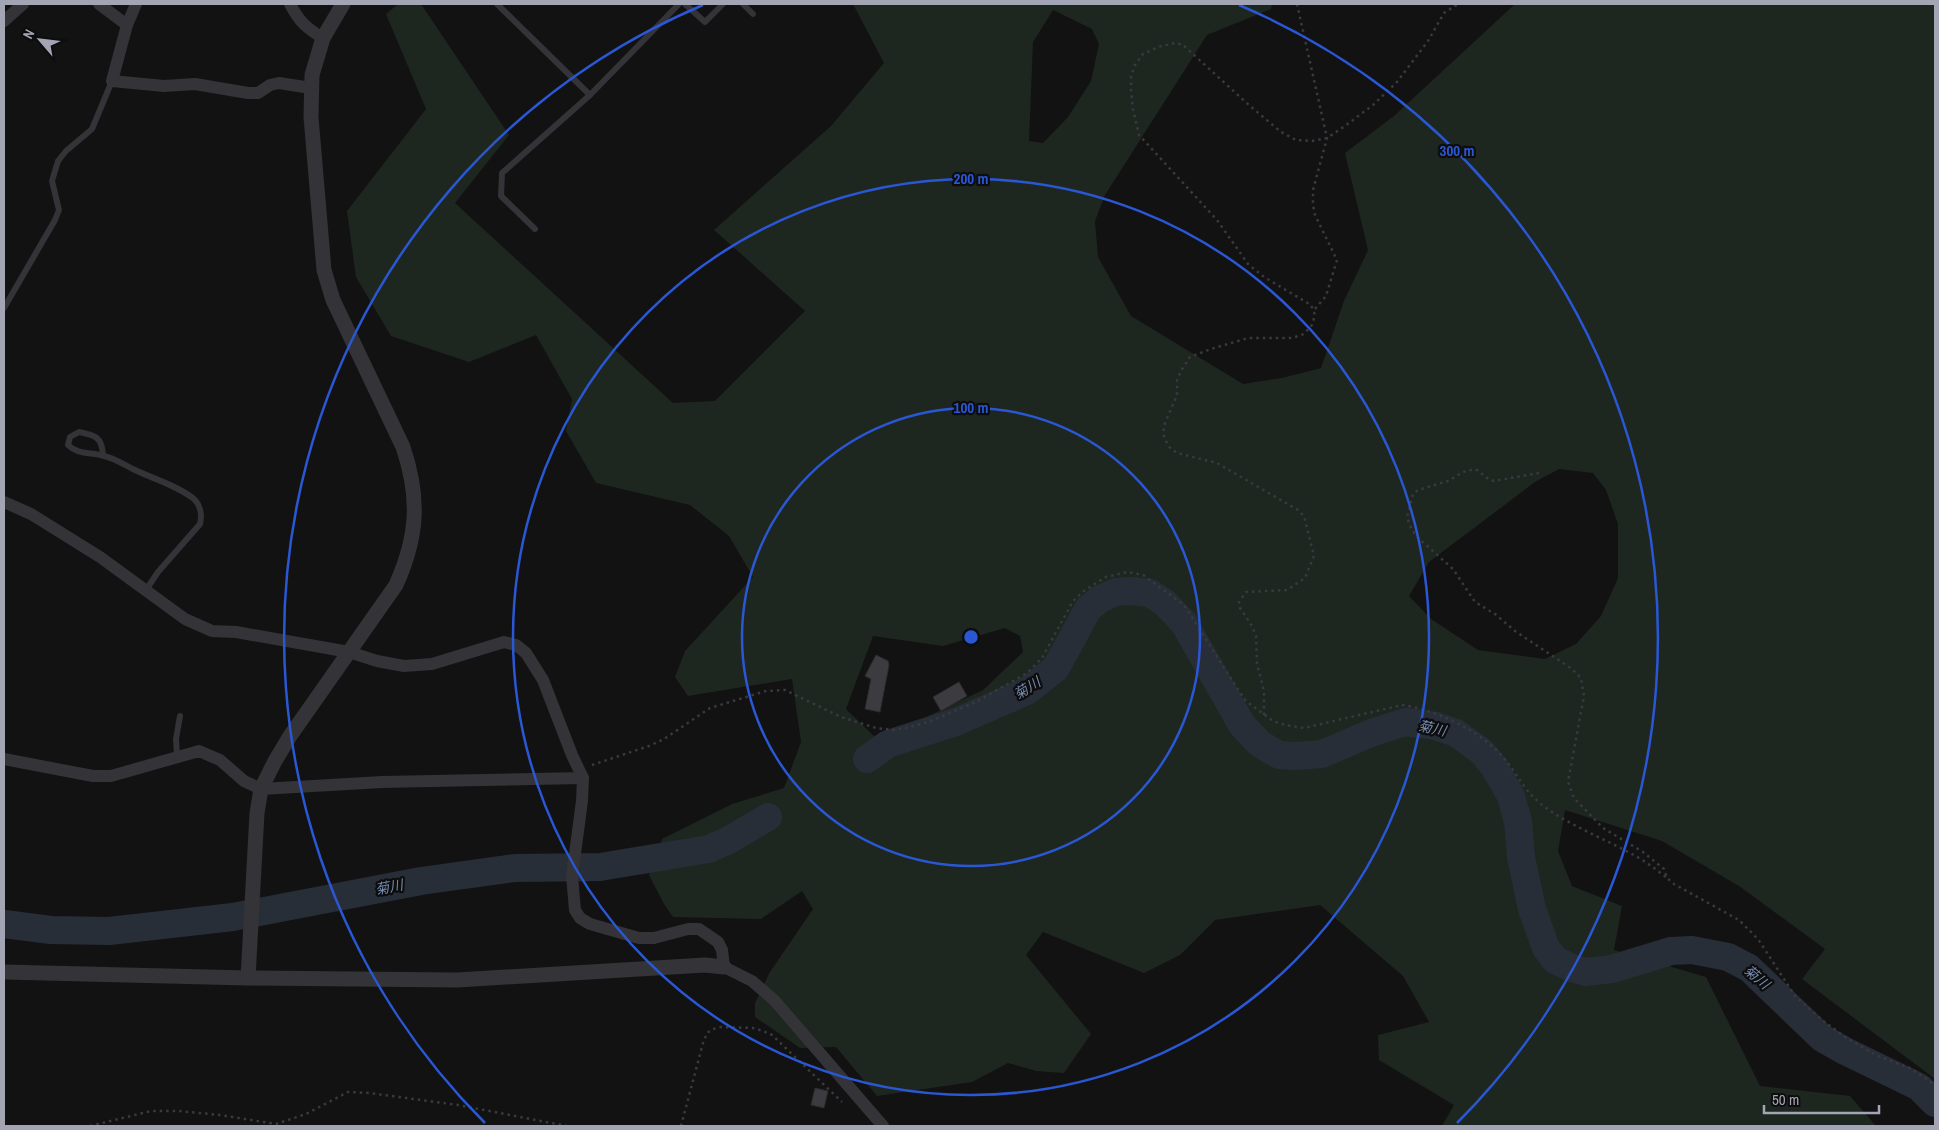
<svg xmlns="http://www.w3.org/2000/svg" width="1939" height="1130" font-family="'Archivo Narrow','Noto Sans JP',sans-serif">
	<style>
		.green { fill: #1e2620; fill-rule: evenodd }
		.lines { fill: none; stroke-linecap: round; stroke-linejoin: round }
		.river { stroke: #282e37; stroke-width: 28 }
		.building { fill: #3c3c40; stroke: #2c2c2f }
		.path { stroke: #393940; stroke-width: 2.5; stroke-dasharray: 2.5 4; stroke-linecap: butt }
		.service { stroke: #333338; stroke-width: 6 }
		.minor { stroke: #333338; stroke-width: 12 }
		.tertiary { stroke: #333338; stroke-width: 15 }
		.ring { fill: none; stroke: #2a57d4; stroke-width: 2.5 }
		.labels { text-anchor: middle; stroke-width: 4.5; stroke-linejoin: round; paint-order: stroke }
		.water-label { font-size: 14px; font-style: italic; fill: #788cb1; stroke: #0d0d0e }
		.centre { fill: #2a57d4; stroke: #0d0d0e; stroke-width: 2.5 }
		.ring-label { font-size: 15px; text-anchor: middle; font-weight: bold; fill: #2a57d4; stroke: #0d0d0e; stroke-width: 4.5; stroke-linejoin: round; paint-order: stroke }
	</style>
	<rect width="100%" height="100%" fill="#121213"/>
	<!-- green -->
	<path class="green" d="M 398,4 L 421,4 L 509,135 L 455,203 L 673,403 L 715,401 L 805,311 L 714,230 L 831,126 L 884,63 L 853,4 L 1272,4 L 1271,9 L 1207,35 L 1105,195 L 1095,221 L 1098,257 L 1131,316 L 1243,384 L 1282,378 L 1321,368 L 1344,301 L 1368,250 L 1345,153 L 1394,116 L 1515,4 L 1935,4 L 1935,1079 L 1802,979 L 1825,949 L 1739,886 L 1662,841 L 1565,810 L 1558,851 L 1572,886 L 1622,906 L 1614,950 L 1706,977 L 1760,1086 L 1850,1096 L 1876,1126 L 1442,1126 L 1454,1105 L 1379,1060 L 1378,1035 L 1429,1022 L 1403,976 L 1320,905 L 1215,920 L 1180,955 L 1144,973 L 1043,932 L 1026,955 L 1091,1034 L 1064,1073 L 1036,1071 L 1008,1063 L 972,1082 L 877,1096 L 836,1047 L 800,1048 L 755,1017 L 755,1003 L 770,972 L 813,909 L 802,891 L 761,919 L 673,917 L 664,904 L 649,875 L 662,839 L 732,804 L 784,788 L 801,742 L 792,679 L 688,696 L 675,677 L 685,651 L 753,577 L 729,536 L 690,505 L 596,483 L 566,431 L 572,399 L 536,335 L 469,362 L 391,336 L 356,277 L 347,211 L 426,109 L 386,14 ZM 1053,10 L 1092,29 L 1099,44 L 1091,81 L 1068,117 L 1043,143 L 1029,141 L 1033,42 ZM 1559,469 L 1593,473 L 1606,490 L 1618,524 L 1618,578 L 1601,616 L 1576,644 L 1545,659 L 1478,650 L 1431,619 L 1409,596 L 1429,562 L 1535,482 ZM 1005,628 L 1020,636 L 1023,652 L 983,690 L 878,740 L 846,709 L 873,636 L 943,646 Z"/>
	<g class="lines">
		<!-- river -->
		<g class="river">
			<polyline points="867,759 888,744 956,722 1027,691 1056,668 1088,609 1100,599 1116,592 1132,591 1150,593 1165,603 1184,623 1242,725 1260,744 1279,755 1296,756 1322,754 1371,733 1405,722 1436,726 1456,733 1481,751 1493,765 1511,796 1518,822 1521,857 1532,909 1546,948 1555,960 1572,968 1586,972 1612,969 1671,951 1692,950 1728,957 1749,968 1822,1038 1845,1051 1919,1087 1935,1103"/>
			<polyline points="4,924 51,930 109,931 233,917 421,881 515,868 600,867 709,849 729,840 768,817"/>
		</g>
	</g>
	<!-- building -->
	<g class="building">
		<polygon points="876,655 888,661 889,665 880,712 865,709 871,679 865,676"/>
		<polygon points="959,682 967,696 941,711 933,697"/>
		<polygon points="815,1088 828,1091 824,1108 811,1105"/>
	</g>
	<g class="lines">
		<!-- path -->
		<g class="path">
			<polyline points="1297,4 1327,138 1313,190 1313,205 1315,215 1337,260 1326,296 1314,310"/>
			<path d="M 1539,473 L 1494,481 C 1486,479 1482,473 1475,469 L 1463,472 L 1448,481 L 1418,490 L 1413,494 L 1407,517 L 1411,528 L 1416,536 L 1453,569 L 1475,602 L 1495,614 L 1515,631 L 1572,669 L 1581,678 L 1584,696 L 1568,782 L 1574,798 L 1603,828 L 1643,852 L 1664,869 L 1667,878 L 1674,884 L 1739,920 L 1758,939 L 1795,996 L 1822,1020 L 1845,1037 L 1876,1055 L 1912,1069 L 1935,1085"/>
			<polyline points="1264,715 1264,691 1257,664 1256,636 1252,626 1240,608 1239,602 1246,592 1287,590 1305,578 1314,556 1304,516 1298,510 1217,463 1177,453 1168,446 1163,433 1165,423 1177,395 1177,380 1182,369 1190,357 1211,349 1248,338 1292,338 1304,334 1312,325 1315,315 1311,305 1264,277 1248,264 1217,220 1139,135 1133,109 1131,90 1131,76 1135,65 1143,54 1161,46 1176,43 1183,45 1250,106 1281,132 1296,140 1312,141 1327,138 1345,126 1373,105 1397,82 1428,41 1444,13 1458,4"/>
			<path d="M 592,765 L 649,746 L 664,739 L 710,708 L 766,691 L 785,690 L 841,717 L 876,728 L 894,730 L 910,727 L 931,721 L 976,702 L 1027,673 L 1042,658 L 1073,601 L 1085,590 L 1106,577 L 1127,572 L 1143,575 L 1184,605 L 1239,691 L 1246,701 L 1273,721 L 1285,725 L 1304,728 L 1402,705 C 1436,710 1479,730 1502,756 C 1520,777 1524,793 1549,810 C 1577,829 1610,841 1639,858 C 1649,864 1658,871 1667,878"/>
			<polyline points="90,1126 151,1111 179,1111 220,1115 276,1124 306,1114 348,1092 369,1093 458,1105 567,1126"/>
			<polyline points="681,1126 703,1043 707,1033 713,1029 721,1027 753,1028 763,1031 772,1035 842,1102"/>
		</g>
		<!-- service -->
		<g class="service">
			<polyline points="497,4 590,95"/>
			<polyline points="685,4 705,22 723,4"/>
			<polyline points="743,4 753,14"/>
			<polyline points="535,229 501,196 502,173 590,95 679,4"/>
			<polyline points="4,308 55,220 59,210 52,181 58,161 66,151 92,129 112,81"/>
			<path d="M 103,455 C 102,437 95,435 79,432 L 70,437 L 68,445 C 78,455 91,452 104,456 C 114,458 125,465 135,470 C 154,479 178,486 194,499 C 201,506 202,516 200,524 L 158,572 L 146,590"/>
			<polyline points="177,756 176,739 180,716"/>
		</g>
		<!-- minor -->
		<g class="minor">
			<polyline points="99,4 127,25"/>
			<polyline points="136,4 127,25 112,81 164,86 195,84 248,93 258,93 270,85 279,83 311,88"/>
			<path d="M 290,4 C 299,21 306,28 323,38"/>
			<polyline points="4,21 23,4"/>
			<polyline points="4,502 31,514 100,557 185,619 212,631 236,632 349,652 377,661 404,666 432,664 504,642 516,645 526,653 543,680 572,755 583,778 582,801 572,876 575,910 580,918 590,924 639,938 654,938 688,929 699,929 718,942 722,950 724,967 752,981 774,1000 883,1126"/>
			<polyline points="4,759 93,776 111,776 199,751 220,760 244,781 261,789 382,782 583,778"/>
		</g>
		<!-- tertiary -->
		<g class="tertiary">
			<polyline points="4,972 248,978 457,980 705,965 724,967"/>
			<path d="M 248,978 L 257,813 L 261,789 L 275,761 L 290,736 L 396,585 C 418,536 420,498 403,447 L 333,300 L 324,270 L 311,117 L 312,75 L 323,38 L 343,4"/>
		</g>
	</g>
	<!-- distance rings -->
	<g class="ring">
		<circle cx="971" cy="637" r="229"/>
		<circle cx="971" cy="637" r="458"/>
		<path d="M485 1123A687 687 0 0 1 703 5M1239 5A687 687 0 0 1 1457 1123"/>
	</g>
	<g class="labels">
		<!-- water labels -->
		<g class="water-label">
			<text transform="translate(1027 688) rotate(-32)" y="5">菊川</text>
			<text transform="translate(1432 728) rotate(12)" y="5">菊川</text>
			<text transform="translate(389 887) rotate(-11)" y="5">菊川</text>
			<text transform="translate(1757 977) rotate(40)" y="5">菊川</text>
		</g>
	</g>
	<circle cx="971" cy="637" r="8" class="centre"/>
	<g class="ring-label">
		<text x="1457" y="156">300 m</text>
		<text x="971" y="184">200 m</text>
		<text x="971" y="413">100 m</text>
	</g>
	<!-- border -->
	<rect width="1939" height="1130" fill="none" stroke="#a3a5b4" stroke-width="10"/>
	<!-- north arrow -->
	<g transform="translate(40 40) rotate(298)" stroke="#0d0d0e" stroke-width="4" paint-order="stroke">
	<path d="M0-4L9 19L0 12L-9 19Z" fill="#a3a5b4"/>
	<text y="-8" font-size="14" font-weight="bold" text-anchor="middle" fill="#a3a5b4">N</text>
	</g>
	<!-- scale -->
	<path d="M1764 1105v8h115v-8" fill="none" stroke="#a3a5b4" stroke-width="2.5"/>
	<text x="1772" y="1105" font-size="15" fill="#a3a5b4" stroke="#0d0d0e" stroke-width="4" paint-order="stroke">50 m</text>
</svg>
